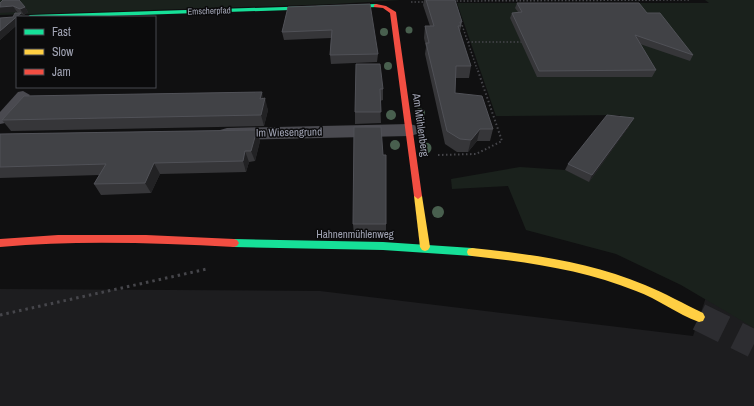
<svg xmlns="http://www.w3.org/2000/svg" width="754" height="406" font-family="'Archivo Narrow',sans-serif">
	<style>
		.built { fill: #1d1d1f }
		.green { fill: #1a211c }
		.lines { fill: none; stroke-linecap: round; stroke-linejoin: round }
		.secondary-tunnel { stroke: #2d2d31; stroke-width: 28; stroke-dasharray: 28 14; stroke-linecap: butt }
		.path-far2 { stroke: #46464b; stroke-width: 1.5; stroke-dasharray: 1.5 2; stroke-linecap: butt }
		.path-far1 { stroke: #46464b; stroke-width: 2; stroke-dasharray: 1.5 2.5; stroke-linecap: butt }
		.path { stroke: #46464b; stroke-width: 3; stroke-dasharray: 2.5 4; stroke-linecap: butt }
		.lane { fill: #4a4a50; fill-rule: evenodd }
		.street { fill: #4a4a50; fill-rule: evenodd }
		.fast { fill: #16e098; fill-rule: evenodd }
		.slow { fill: #ffcf43; fill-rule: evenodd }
		.jam { fill: #f24e42; fill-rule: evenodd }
		.tree { fill: #485f4e }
		.wall { fill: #363639 }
		.shaded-wall { fill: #222224 }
		.building { fill: #414246; stroke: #505157 }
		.labels { text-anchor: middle; stroke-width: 3; stroke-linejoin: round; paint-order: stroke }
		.far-street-label { font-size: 9px; fill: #a0a3b3; stroke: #0b0b0c }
		.street-label { font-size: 11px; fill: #a0a3b3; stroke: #0b0b0c }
	</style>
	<rect width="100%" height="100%" fill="#101011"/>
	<!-- built -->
	<polygon class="built" points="754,154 754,406 0,406 0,289 320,291 693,336"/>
	<!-- green -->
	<g class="green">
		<polygon points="0,0 400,0 335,4 0,15"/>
		<polygon points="705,0 754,0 754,328 681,285 616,254 526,230 508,186 452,189 451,179 520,167 565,170 589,181 627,129 620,115 496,116 457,3 709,3"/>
	</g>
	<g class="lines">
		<!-- secondary-tunnel -->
		<polyline class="secondary-tunnel" points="699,317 754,344"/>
		<!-- path-far2 -->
		<g class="path-far2">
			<polyline points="453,1 689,0"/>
			<polyline points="411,2 426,2"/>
			<polyline points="461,22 477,69"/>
			<polyline points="468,42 523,42"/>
		</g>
		<!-- path-far1 -->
		<polyline class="path-far1" points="438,155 476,154 502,141 477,68"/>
		<!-- path -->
		<polyline class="path" points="0,315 207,269"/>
		<!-- lane -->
		<polygon class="lane" points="23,91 30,95 5,123 0,124 0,112 18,92"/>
		<!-- street -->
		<polygon class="street" points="410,124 417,126 419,130 417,134 410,136 227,140 220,138 218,134 220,130 227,128"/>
		<!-- fast -->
		<g class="fast">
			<polygon points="376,4 378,5 378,7 80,17 27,17 30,15"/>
			<polygon points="234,239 383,242 472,248 476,249 477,252 476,255 472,256 383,250 234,247 231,246 229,243 231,240"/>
		</g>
		<!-- slow -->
		<g class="slow">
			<polygon points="418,193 422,196 430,247 428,250 425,251 422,250 420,247 414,196"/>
			<path d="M 472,248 C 531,254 590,262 645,285 C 665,293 684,304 703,313 L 705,317 L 703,321 L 699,322 C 677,314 658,299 636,291 C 584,270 528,262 472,256 L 468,255 L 467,252 L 468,249 Z"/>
		</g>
		<!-- jam -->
		<g class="jam">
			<polygon points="376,4 386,6 396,12 422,196 418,199 414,196 390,13 383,8 374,7 374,5"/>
			<path d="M 58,235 L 146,235 L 234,239 L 237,240 L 239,243 L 237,246 L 234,247 C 156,243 78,240 0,247 L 0,239 Z"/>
		</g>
	</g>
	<!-- trees -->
	<g class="tree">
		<circle cx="409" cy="30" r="3.5"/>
		<circle cx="384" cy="32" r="4"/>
		<circle cx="388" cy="66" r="4"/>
		<circle cx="420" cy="113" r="5"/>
		<circle cx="391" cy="115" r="5"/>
		<circle cx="395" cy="145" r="5"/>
		<circle cx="426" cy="148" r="5.5"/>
		<circle cx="438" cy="212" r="6"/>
	</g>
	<!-- wall -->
	<g class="wall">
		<polygon points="3,0 25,7 28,12 24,15 21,14 17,25 0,40 0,18 13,17 20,13 17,12"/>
		<polygon points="424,0 455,0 462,22 460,32 471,66 469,78 455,78 455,93 493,129 490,141 477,141 468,152 457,152 445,144 425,54 426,47 424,38 425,26 430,26 423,5"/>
		<polygon points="517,3 647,13 693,55 690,61 640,44 656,70 652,77 537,77 510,18 512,13 518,12 515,8"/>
		<polygon points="288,7 378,54 377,62 331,64 330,55 331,38 284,40 282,32"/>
		<polygon points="356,64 383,89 383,100 380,101 381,123 355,124 355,112"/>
		<polygon points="263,99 268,110 264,126 11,131 2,120"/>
		<polygon points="630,125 589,182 565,170 568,164"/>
		<polygon points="257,130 260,141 255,161 249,162 246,172 160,174 151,193 101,195 94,184 99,175 0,178 0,134"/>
		<polygon points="353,224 386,224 386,235 354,235"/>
	</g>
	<!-- shaded-wall -->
	<g class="shaded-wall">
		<polygon points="13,6 17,12 0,13 0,7"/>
		<polygon points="25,7 28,12 24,15 20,9"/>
		<polygon points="21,13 23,17 17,17 17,25 0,40 0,31"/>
		<polygon points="262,92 264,103 265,98 268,110 264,126 261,115 260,99"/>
		<polygon points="634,118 630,125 589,182 592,175"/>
		<polygon points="480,129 477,141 468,152 471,140"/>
		<polygon points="257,130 260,141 255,161 251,151"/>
		<polygon points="245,151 249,162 246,172 243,161"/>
		<polygon points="154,163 160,174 151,193 145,183"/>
	</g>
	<!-- building -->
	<g class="building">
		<polygon points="3,0 19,0 25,7 20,9 13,6 0,7 0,3"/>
		<polygon points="426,0 455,0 462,22 460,22 461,26 458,26 471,66 456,66 455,93 482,96 493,129 480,129 471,140 460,139 447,131 426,43 429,43 425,26 434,26"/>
		<polygon points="517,3 639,3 647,13 660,13 693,55 635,35 656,70 539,71 512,13 522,12"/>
		<polygon points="370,4 378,54 330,55 332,30 282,32 288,7"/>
		<polygon points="15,13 21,13 0,31 0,18 13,17"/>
		<polygon points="356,64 380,64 383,89 380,89 381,112 355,112"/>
		<polygon points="262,92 260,99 265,98 261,115 2,120 24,96"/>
		<polygon points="607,115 634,118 592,175 568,164"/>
		<polygon points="354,127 381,127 383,155 386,155 386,224 353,224"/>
		<polygon points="257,130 251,151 245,151 243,161 154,163 145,183 94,184 106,164 0,167 0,134"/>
	</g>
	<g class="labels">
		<!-- far-street labels -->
		<g class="far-street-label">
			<text transform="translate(209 11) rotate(-2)" y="3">Emscherpfad</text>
		</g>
		<!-- street labels -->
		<g class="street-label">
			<text transform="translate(421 125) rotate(82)" y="4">Am Mühlenberg</text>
			<text transform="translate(289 132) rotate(-1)" y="4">Im Wiesengrund</text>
			<text x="355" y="238">Hahnenmühlenweg</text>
		</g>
	</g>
	<!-- legend -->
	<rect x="16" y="16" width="140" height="72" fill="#0b0b0c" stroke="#47484f"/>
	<rect x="24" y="29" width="20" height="6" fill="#16e098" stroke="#47484f"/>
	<text x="52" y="36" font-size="12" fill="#a0a3b3">Fast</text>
	<rect x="24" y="49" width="20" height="6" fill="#ffcf43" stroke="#47484f"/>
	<text x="52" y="56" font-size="12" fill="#a0a3b3">Slow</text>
	<rect x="24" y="69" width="20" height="6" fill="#f24e42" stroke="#47484f"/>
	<text x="52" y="76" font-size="12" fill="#a0a3b3">Jam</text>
</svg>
